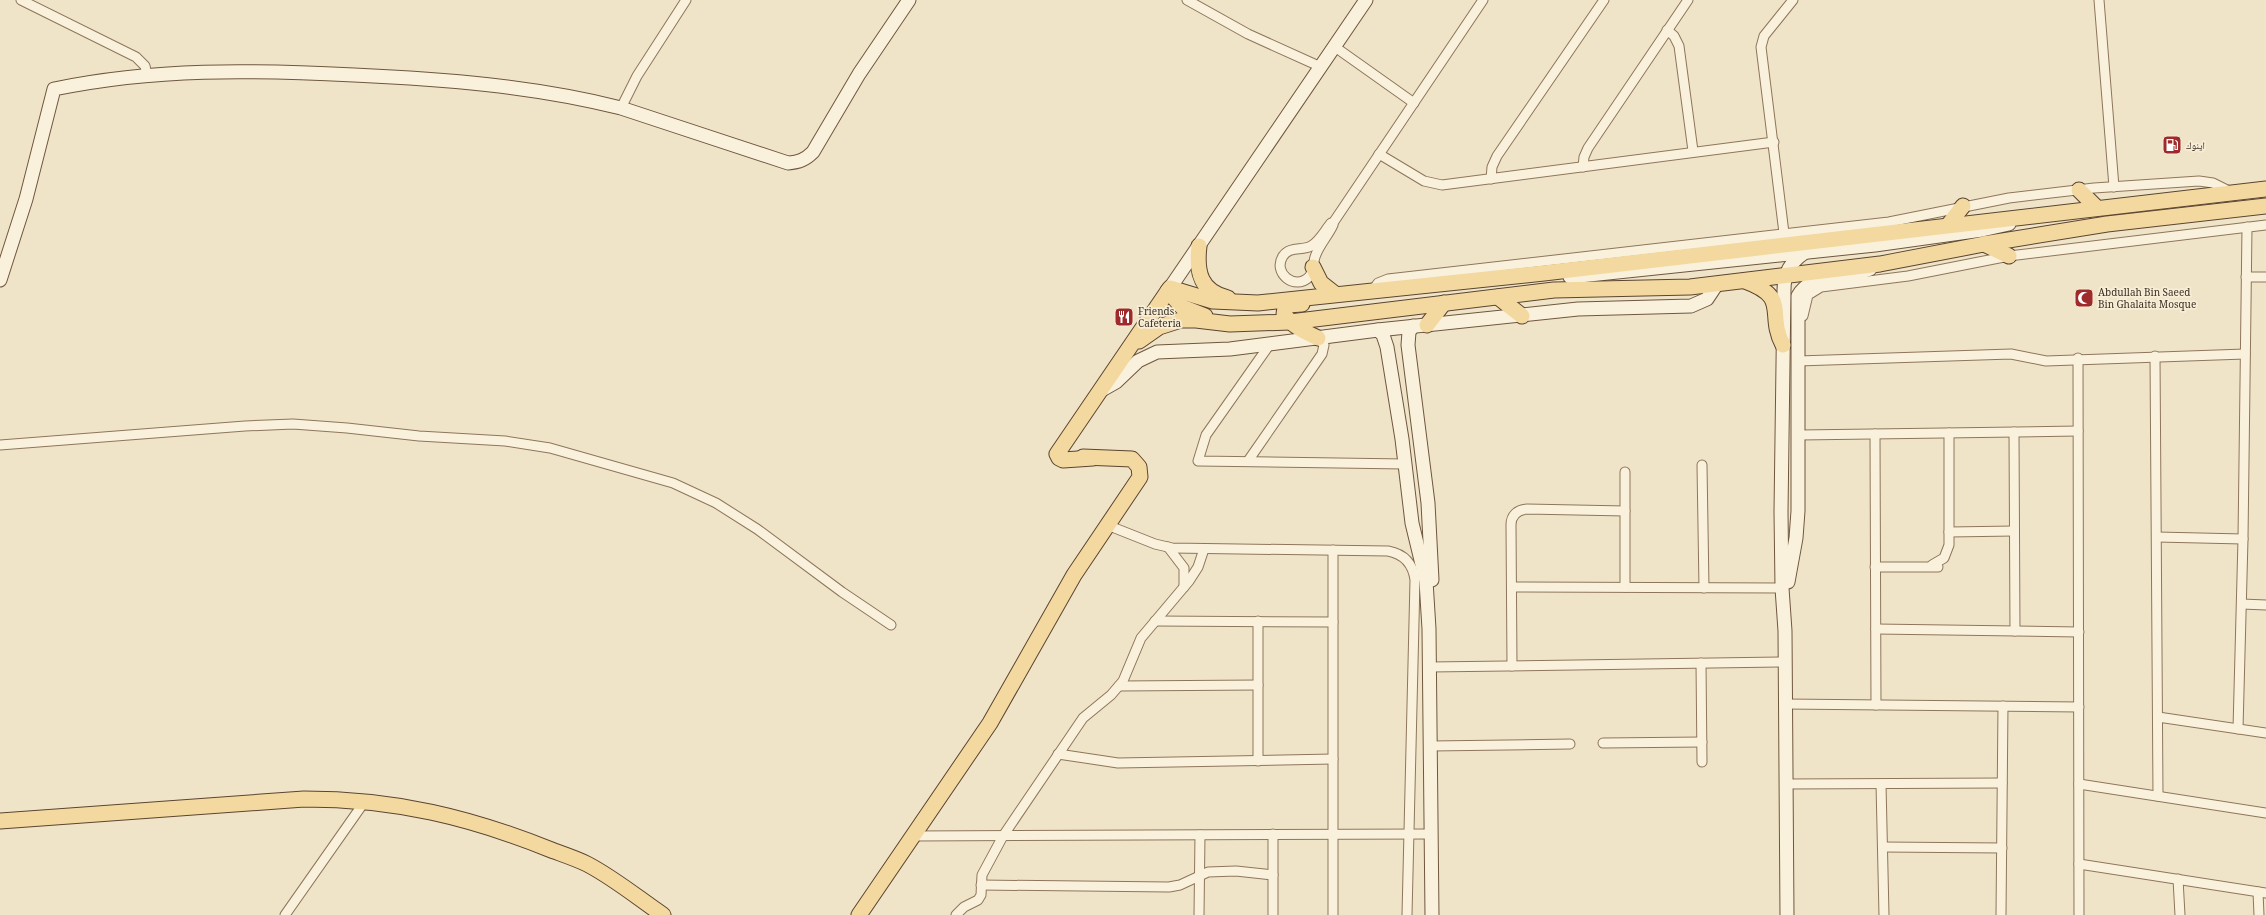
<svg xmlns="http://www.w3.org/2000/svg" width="2266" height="915" font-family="Georgia,'Noto Naskh Arabic',serif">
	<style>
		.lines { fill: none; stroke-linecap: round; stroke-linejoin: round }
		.street-casing { stroke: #8d765c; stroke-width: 11 }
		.secondary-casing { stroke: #6f573f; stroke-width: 15 }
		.primary-casing { stroke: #5b4430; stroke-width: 17 }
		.street { stroke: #faf1dc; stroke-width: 9 }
		.secondary { stroke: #faf1dc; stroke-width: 13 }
		.primary { stroke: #f3d9a0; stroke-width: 15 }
		.labels { text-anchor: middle; stroke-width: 3.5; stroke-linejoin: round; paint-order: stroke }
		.poi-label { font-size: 10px; fill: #3d2e20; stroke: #f7eed8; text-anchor: start }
	</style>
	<rect width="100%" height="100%" fill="#f0e4c8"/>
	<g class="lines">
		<!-- street casing -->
		<g class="street-casing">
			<g id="street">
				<polyline points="21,0 136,57 145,66 147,75"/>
				<polyline points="1187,0 1248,34 1321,67"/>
				<polyline points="2099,0 2114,187"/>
				<polyline points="1667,30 1674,36 1679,46 1693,151"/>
				<polyline points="1335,47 1414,103"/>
				<polyline points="621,108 637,76 686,0"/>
				<polyline points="1379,154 1424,181 1442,185 1774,142"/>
				<polyline points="1583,167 1584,157 1588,148 1688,0"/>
				<polyline points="1491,179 1492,167 1497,156 1604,0"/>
				<path d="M 1331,223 L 1333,223 L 1333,225 C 1328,236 1319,245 1315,257 C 1313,263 1314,271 1309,277 C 1295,291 1272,273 1283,256 C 1290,246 1302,251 1311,246 C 1320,241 1325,230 1331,223 Z"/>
				<polyline points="1333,223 1483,0"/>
				<polyline points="1784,233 1761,47 1764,36 1793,0"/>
				<polyline points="2246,277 2266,277"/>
				<polyline points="1372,291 1378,283 1388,279 1889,222 2009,198 2094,188 2199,181 2213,183 2231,192"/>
				<polyline points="1803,316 1808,295 1821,287 1908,276 2009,256 2266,225"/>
				<polyline points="1270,344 1206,435 1198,461 1405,464"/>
				<polyline points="2155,356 2158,796"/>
				<polyline points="2078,358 2079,915"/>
				<polyline points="1798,361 2011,354 2046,361 2245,354"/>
				<polyline points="2014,432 2015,631"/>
				<polyline points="1875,434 1876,705"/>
				<polyline points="1800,435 2078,431"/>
				<polyline points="0,445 245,426 293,424 347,428 419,436 505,441 550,448 673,483 716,503 757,529 842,592 891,625"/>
				<polyline points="1248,461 1322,354 1324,345 1318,338"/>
				<polyline points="1702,465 1704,588"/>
				<path d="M 1107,525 L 1155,544 L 1172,548 L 1388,551 C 1404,554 1413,564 1415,580 L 1407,915"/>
				<polyline points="1949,532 2014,531"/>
				<polyline points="2157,537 2243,539"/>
				<polyline points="1168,547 1184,568 1184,587"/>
				<polyline points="1932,565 1944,558 1949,545 1949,433"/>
				<polyline points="1875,567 1938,567"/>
				<polyline points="1512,587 1782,588"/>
				<polyline points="1625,587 1625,472"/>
				<polyline points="2242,604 2266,605"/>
				<polyline points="1155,621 1333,622"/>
				<polyline points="1258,621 1258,761"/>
				<polyline points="1876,629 2079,632"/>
				<polyline points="1701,663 1702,762"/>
				<path d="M 1512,666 L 1511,525 C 1511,515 1517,510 1527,509 L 1625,511"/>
				<polyline points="1430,667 1785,662"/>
				<polyline points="1119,686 1258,685"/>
				<polyline points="1785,704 2079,707"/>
				<polyline points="2158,717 2266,733"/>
				<polyline points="2238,729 2243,539 2247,227"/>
				<polyline points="1603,743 1702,742"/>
				<polyline points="1431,746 1570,744"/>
				<polyline points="1058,754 1118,763 1333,759"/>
				<polyline points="1786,784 2002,783"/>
				<polyline points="1881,784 1884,915"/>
				<polyline points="2079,784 2266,813"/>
				<polyline points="913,836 1431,834"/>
				<polyline points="1883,847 2002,848"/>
				<polyline points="2079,864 2266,893"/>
				<polyline points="2178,879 2180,915"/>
				<polyline points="981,885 1169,887 1180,885 1208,872 1236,871 1273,875"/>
				<polyline points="2258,892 2259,915"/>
				<polyline points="285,915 365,801"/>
				<polyline points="956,915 964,907 978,900 981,895 982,875 1003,836 1083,718 1111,695 1123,681 1141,638 1189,581 1198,567 1204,549"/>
				<polyline points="1199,915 1200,835"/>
				<polyline points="1273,915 1273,834"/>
				<polyline points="1333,915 1333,550"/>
				<polyline points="2001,915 2003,706"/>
			</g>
		</g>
		<!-- secondary casing -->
		<g class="secondary-casing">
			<g id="secondary">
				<polyline points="1570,277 1875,245 1982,230 2009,224"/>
				<path d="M 0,280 L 26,199 L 54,89 C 156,68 251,70 354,75 C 443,79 534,86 621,108 L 788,163 C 799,162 805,160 813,152 L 859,74 L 909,0"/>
				<polyline points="1170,288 1366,0"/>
				<polyline points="1413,326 1409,332 1408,345 1428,503 1432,580"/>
				<polyline points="1378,330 1383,335 1387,347 1402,439 1412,523 1426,581 1429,629 1432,915"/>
				<polyline points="1100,391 1116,382 1138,361 1157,352 1230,349 1378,330 1578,309 1691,306 1707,299 1717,284"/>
				<path d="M 1788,582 L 1796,538 L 1798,511 L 1798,296 C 1808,278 1825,281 1843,277 C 1852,276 1861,272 1870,269"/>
				<path d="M 1787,915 L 1785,631 L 1782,588 L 1781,512 L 1784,290 C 1784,273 1790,263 1804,253"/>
			</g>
		</g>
		<!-- primary casing -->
		<g class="primary-casing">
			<g id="primary">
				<polyline points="2079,190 2097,208"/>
				<polyline points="1949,224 1963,206"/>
				<polyline points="1984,244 2009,256"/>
				<path d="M 1199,246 C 1196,271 1200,292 1228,298"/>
				<polyline points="1313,267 1321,283 1335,294"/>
				<path d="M 1745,281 C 1791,298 1766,313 1783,345"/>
				<polyline points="1168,291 1182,307 1205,316"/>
				<polyline points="1498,297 1522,316"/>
				<path d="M 1302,304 L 1288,305 L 1285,308 L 1284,314 C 1292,326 1305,332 1318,338"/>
				<polyline points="1427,325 1444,303"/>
				<polyline points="1139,341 1159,327 1181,320 1196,320 1230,324 1290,322 1554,290 1690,287 1880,264 1984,244 2107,224 2266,206"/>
				<polyline points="1093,458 1063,460 1059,458 1057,454 1170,288 1213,301 1258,303 1544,273 2266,189"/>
				<path d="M 0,821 L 304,799 C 395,799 470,817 554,851 C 565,855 577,859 587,864 C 614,878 638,898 663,915"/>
				<polyline points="859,915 990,723 1074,575 1140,477 1139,467 1132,459 1083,457"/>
			</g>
		</g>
		<!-- street -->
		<use href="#street" class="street"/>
		<!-- secondary -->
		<use href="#secondary" class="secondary"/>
		<!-- primary -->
		<use href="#primary" class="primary"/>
	</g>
	<!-- icons -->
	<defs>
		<g id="fuel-square" transform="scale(1)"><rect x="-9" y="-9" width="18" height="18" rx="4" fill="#9e2a2b" stroke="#f7eed8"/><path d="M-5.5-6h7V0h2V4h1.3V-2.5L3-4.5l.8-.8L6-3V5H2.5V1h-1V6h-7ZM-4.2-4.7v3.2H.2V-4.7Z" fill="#fff"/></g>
		<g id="mosque-square" transform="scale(1)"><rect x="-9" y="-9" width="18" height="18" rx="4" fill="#9e2a2b" stroke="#f7eed8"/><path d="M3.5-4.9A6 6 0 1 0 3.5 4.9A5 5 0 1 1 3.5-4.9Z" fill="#fff"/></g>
		<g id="restaurant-square" transform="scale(1)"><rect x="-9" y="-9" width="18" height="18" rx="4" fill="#9e2a2b" stroke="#f7eed8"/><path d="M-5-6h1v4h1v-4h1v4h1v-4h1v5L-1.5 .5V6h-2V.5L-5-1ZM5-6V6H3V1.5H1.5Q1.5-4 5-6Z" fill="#fff"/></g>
	</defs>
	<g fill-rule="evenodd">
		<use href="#fuel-square" x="2172" y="145"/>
		<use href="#mosque-square" x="2084" y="298"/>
		<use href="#restaurant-square" x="1124" y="317"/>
	</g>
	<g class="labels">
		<!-- poi labels -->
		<g class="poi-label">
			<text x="2186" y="149">اينوك</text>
			<text x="2098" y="296">Abdullah Bin Saeed<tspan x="2098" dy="12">Bin Ghalaita Mosque</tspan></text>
			<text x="1138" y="315">Friends<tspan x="1138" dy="12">Cafeteria</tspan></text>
		</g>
	</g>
</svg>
